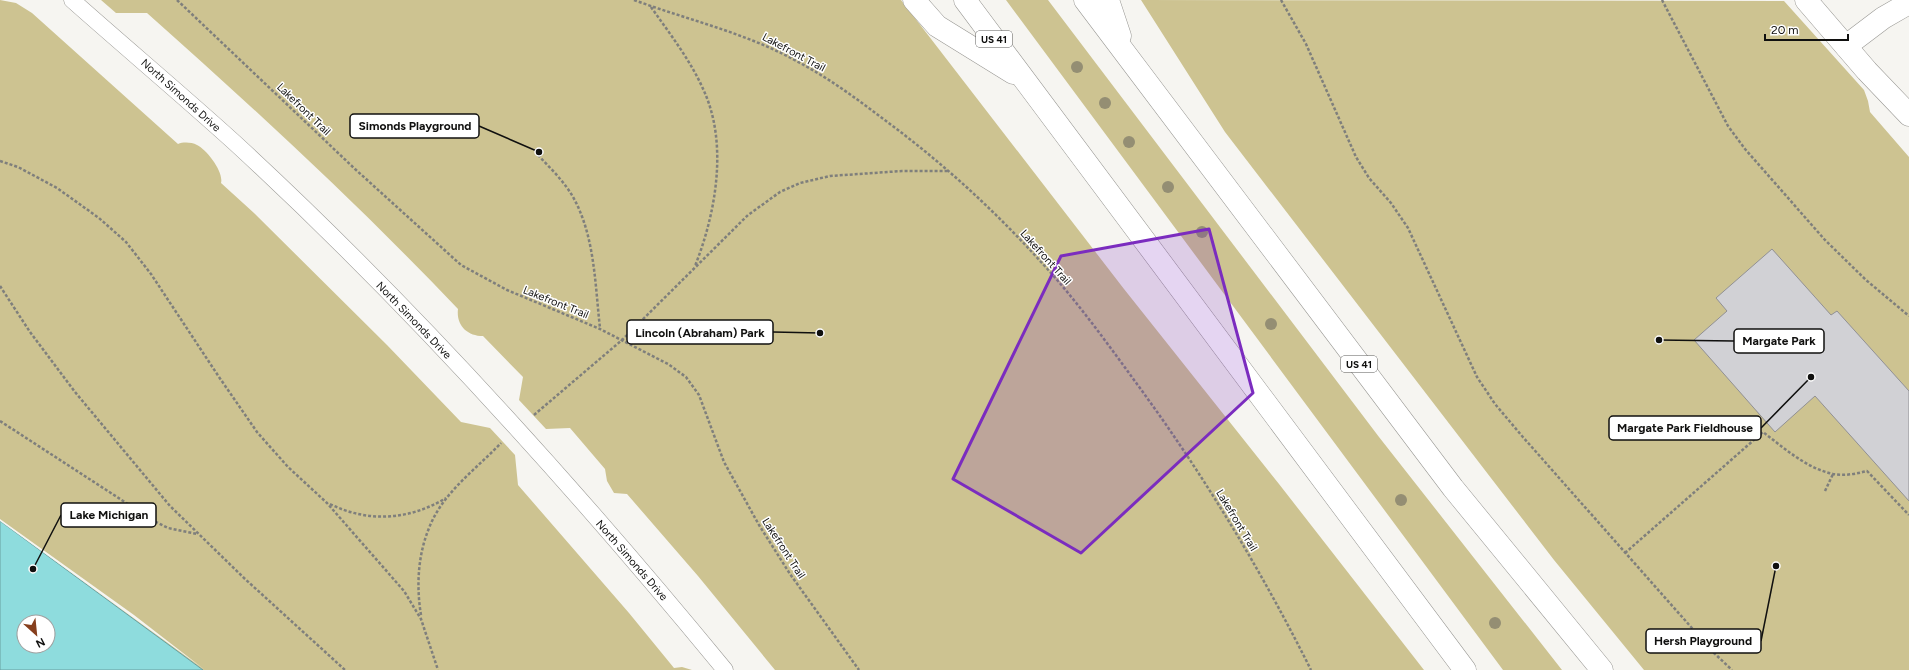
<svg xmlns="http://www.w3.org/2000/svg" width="1909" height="670" font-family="Figtree,sans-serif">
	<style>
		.green { fill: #cdc391 }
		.water { fill: #8edcdd; stroke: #689f9f; fill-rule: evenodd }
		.pier { fill: #f6f5f1 }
		.building { fill: #d1d1d5; stroke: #919094 }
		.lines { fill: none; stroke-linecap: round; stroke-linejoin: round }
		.lane-casing { stroke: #989793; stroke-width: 17 }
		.street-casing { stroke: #989793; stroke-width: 23 }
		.secondary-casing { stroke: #989793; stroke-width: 23 }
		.highway-casing { stroke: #989793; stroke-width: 23 }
		.path { stroke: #7f7f7c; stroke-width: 2.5; stroke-dasharray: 3 2; stroke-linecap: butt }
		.lane { stroke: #fff; stroke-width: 16 }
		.street { stroke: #fff; stroke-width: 22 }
		.secondary { stroke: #fff; stroke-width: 22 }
		.highway { stroke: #fff; stroke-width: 22 }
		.tree { fill: #948e73 }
		.marked { fill: #7b2cbf; fill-opacity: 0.2; stroke: #7b2cbf; stroke-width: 3; stroke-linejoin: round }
		.labels { text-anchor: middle; stroke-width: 3; stroke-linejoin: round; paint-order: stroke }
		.shield { fill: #fff; stroke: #585857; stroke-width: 1 }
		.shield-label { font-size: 10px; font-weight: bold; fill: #10100f }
		.street-label { font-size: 11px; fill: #10100f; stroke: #fff }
		.leader { fill: none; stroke: #10100f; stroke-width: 1.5 }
		.callout-dot { fill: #10100f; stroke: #fff; stroke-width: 1.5 }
		.callout { fill: #fff; stroke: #10100f; stroke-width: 1.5 }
		.callout-label { font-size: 12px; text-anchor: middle; font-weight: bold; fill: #10100f }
	</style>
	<rect width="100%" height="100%" fill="#f6f5f1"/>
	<!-- green -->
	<g class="green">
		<path d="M 0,0 L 16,3 L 32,13 L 178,144 C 183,142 191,142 197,145 C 207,150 224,172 221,183 L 254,213 L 387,345 L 461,422 L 490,428 L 515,455 L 518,485 L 629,613 L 674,668 L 682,667 L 692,670 L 203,670 L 0,521 Z"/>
		<path d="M 101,0 L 901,0 L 1124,289 L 1279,484 L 1424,670 L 775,670 L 698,576 L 627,494 L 614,493 L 607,481 L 605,469 L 570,428 L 546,429 L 519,400 L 523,377 L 483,336 C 467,336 456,325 458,309 C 359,205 254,108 147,13 L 116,13 Z"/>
		<polygon points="1006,0 1048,0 1379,437 1562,670 1503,670"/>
		<polygon points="1141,0 1784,1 1864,90 1868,101 1870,112 1909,157 1909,670 1644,670 1554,560 1225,132"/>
	</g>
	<!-- water -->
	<path class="water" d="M 0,521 L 203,670 L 0,670 ZM 24,622 L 48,622 L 48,646 L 24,646 Z"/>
	<!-- pier -->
	<polygon class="pier" points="0,519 134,615 205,670 0,521"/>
	<!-- building -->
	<polygon class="building" points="1772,249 1831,315 1837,311 1909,391 1909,501 1815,396 1775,432 1694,340 1727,311 1716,298"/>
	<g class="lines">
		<!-- lane casing -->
		<g class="lane-casing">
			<path id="lane" d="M 72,0 C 126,48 181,94 235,143 C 411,305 573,485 725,670"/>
		</g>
		<!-- street casing -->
		<g class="street-casing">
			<polyline id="street" points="1846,46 1883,18 1909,3"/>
		</g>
		<!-- secondary casing -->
		<g class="secondary-casing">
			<polyline id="secondary" points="1806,0 1867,71 1909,115"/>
		</g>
		<!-- highway casing -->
		<g class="highway-casing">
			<g id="highway">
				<polyline points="914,0 937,26 1013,73"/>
				<polyline points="965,0 1465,670"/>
				<polyline points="1085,0 1453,488 1602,670"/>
				<polyline points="1108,0 1120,36"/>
			</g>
		</g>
		<!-- path -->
		<g class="path">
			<polyline points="177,0 355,169 461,265 507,290 600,329 668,364 686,377 699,395 724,462 759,525 790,574 859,670"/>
			<path d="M 634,0 C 691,21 747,33 800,63 C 832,80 861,102 890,124 C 945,165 996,212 1042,263 C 1077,301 1107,343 1137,384 C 1203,474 1261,570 1311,670"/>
			<polyline points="1281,0 1306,44 1356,157 1369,178 1391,203 1408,228 1477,377 1495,404 1522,436 1714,653 1732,670"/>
			<polyline points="1662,0 1728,126 1745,149 1825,240 1866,280 1909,316"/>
			<path d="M 651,7 C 670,34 691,61 704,91 C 728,144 716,213 695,266"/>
			<path d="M 538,155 C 550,168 564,181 573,197 C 595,236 595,285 600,328"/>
			<polyline points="0,161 18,167 57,188 99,218 126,242 151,274 219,377 257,432 288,467 327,503 404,591 421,619 438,670"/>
			<polyline points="0,286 30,332 75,392 170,506 244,578 345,670"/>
			<polyline points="534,415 622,340 748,215 780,192 800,183 830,176 902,171 949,171"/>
			<polyline points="0,421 154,521 168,528 197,534"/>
			<polyline points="1825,491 1833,474"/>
			<path d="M 330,504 C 368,523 410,520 446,498"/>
			<path d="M 1625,553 L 1763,432 C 1784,448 1806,468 1833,474 C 1844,476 1856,474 1867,471 L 1909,515"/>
			<path d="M 421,615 C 415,579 419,539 440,507 C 456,483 481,464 501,443"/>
		</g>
		<!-- lane -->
		<use href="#lane" class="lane"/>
		<!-- street -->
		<use href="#street" class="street"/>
		<!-- secondary -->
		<use href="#secondary" class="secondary"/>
		<!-- highway -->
		<use href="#highway" class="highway"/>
	</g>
	<!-- trees -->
	<g class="tree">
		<circle cx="1077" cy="67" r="6"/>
		<circle cx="1105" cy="103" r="6"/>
		<circle cx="1129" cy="142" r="6"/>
		<circle cx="1168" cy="187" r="6"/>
		<circle cx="1202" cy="232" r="6"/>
		<circle cx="1271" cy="324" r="6"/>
		<circle cx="1401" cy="500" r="6"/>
		<circle cx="1495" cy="623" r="6"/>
	</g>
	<!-- marked area -->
	<path class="marked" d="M 1209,229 L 1253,393 L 1081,553 L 953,479 L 1061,256 Z"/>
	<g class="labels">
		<!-- shield labels -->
		<g class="shield">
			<rect x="976" y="31" width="36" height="16" rx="3"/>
			<rect x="1341" y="356" width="36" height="16" rx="3"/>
		</g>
		<g class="shield-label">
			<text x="994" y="43">US 41</text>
			<text x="1359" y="368">US 41</text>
		</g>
		<!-- street labels -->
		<g class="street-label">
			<text transform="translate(794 52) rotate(28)" y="4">Lakefront Trail</text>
			<text transform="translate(181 95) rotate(42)" y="4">North Simonds Drive</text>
			<text transform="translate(304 109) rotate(44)" y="4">Lakefront Trail</text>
			<text transform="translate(1046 257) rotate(48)" y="4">Lakefront Trail</text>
			<text transform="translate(556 302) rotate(22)" y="4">Lakefront Trail</text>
			<text transform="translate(414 320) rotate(46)" y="4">North Simonds Drive</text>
			<text transform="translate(1237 520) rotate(59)" y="4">Lakefront Trail</text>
			<text transform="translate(784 548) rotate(57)" y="4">Lakefront Trail</text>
			<text transform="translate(632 560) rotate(49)" y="4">North Simonds Drive</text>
		</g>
	</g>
	<!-- callouts -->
	<path class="leader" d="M539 152L479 126M820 333L773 332M1659 340L1734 341M1811 377L1761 428M33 569L61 515M1776 566L1761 641"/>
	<g class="callout-dot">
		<circle cx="539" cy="152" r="4"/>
		<circle cx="820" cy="333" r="4"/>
		<circle cx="1659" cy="340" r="4"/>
		<circle cx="1811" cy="377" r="4"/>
		<circle cx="33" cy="569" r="4"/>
		<circle cx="1776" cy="566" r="4"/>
	</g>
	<g class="callout">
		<rect x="350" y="114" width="129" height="24" rx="4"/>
		<rect x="627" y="320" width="146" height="24" rx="4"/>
		<rect x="1734" y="329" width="90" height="24" rx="4"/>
		<rect x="1609" y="416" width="152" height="24" rx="4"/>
		<rect x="61" y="503" width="95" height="24" rx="4"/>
		<rect x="1646" y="629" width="115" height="24" rx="4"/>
	</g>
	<g class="callout-label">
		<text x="415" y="130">Simonds Playground</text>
		<text x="700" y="337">Lincoln (Abraham) Park</text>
		<text x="1779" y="345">Margate Park</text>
		<text x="1685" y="432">Margate Park Fieldhouse</text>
		<text x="109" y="519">Lake Michigan</text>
		<text x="1703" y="645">Hersh Playground</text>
	</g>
	<!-- north arrow -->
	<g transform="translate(36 634) rotate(153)"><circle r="19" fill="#ffffff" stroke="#9f9f9f"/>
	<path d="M0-3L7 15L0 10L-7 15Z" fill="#863f1d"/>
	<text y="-6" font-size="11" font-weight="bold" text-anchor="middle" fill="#10100f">N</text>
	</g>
	<!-- scale -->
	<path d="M1765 34v6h83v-6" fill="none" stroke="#10100f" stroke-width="2"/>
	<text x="1771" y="34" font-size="12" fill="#10100f" stroke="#ffffff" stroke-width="3" paint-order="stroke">20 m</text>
</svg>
